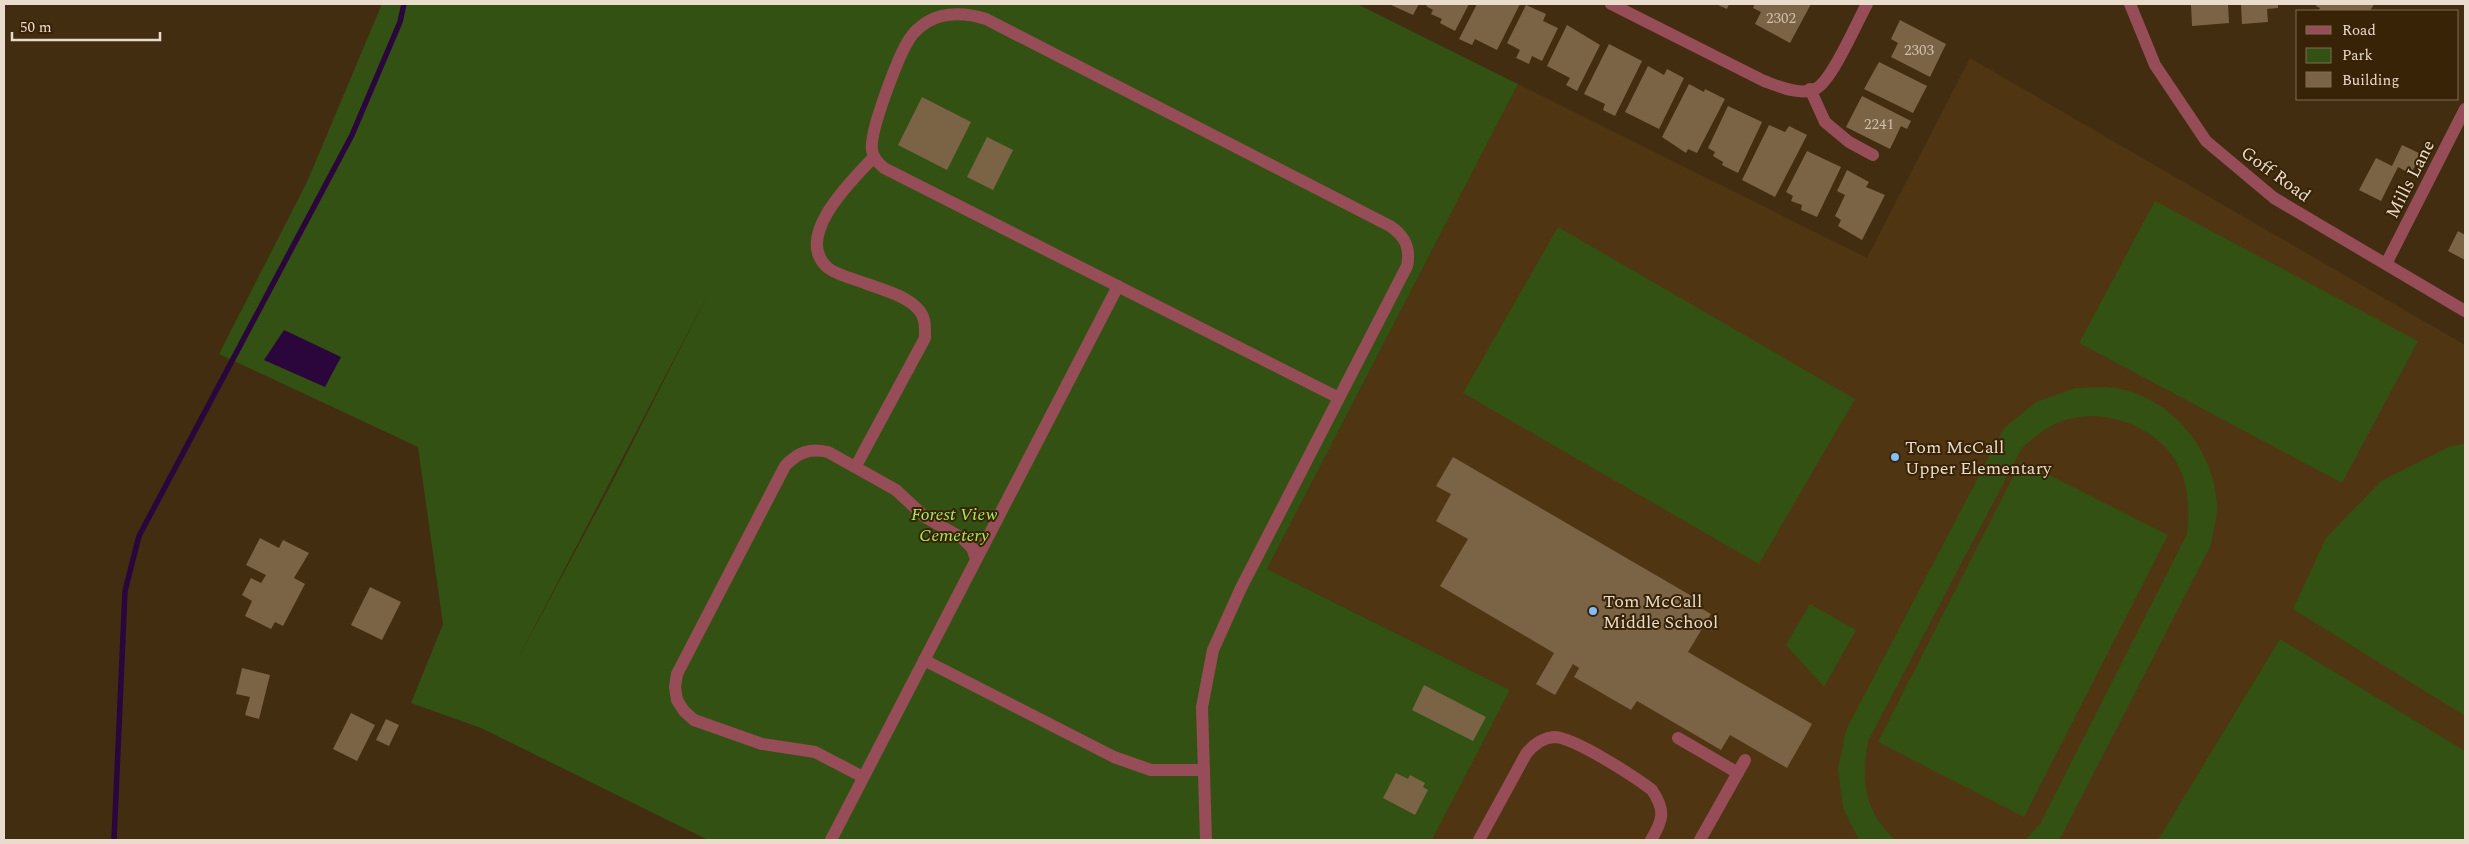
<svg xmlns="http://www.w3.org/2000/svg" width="2469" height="844" font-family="Spectral,serif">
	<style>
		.built { fill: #4f3511 }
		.green { fill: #335112; fill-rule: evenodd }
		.water { fill: #2a063c }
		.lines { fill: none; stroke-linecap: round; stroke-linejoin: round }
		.stream { stroke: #2a063c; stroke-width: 5.5 }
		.building { fill: #7b6346 }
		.minor { stroke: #974d58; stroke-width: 12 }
		.poi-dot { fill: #83bcfb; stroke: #382306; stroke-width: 2 }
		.labels { text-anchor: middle; stroke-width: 4; stroke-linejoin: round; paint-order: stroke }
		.number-label { font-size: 15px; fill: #cebeaa }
		.street-label { font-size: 18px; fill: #eadccc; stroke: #382306 }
		.poi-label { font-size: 18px; fill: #eadccc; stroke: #382306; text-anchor: start }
		.park-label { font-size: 18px; font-style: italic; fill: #a4ed59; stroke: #382306 }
	</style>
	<rect width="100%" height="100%" fill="#422d11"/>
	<!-- built -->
	<polygon class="built" points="1970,58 2465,345 2465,840 1432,840 1510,690 1267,569 1518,84 1867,258"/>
	<!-- green -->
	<g class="green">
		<path d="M 382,4 L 1357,4 L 1518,84 L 1267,569 L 1510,690 L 1432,840 L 708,840 L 481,728 L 411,703 L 443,624 L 418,447 L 219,354 L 307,182 ZM 708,294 L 615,477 L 515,664 Z"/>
		<polygon points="2155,201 2418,341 2342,483 2079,343"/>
		<polygon points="1558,227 1855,399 1759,564 1463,393"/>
		<path d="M 2075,388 C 2088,388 2104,386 2117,388 C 2172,399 2213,448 2217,503 C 2218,516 2213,532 2211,545 L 2062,835 L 2058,840 L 2025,840 L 2040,824 L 2187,534 C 2189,513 2189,495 2182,474 C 2163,423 2091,400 2046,429 C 2037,434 2029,442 2022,448 L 1868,741 C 1861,783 1864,810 1895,840 L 1859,840 L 1843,808 L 1838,769 L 1846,730 L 2004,428 L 2036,402 Z"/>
		<polygon points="2465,444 2465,716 2293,609 2326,538 2381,481 2451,446"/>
		<polygon points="2021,461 2168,535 2024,817 1878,742"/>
		<polygon points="1810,604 1856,630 1824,687 1786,645"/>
		<polygon points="2280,639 2465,751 2465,840 2158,840"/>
	</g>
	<!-- water -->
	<polygon class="water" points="284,330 341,357 325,387 264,360"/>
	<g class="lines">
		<!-- stream -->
		<polyline class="stream" points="114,840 125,591 139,536 352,135 400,22 404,4"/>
	</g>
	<!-- building -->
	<g class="building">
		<polygon points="1389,4 1419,4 1413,15"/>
		<polygon points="1428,4 1469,4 1455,31 1440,23 1442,19 1431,14 1433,10 1426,6"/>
		<polygon points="1477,4 1520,4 1497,50 1475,39 1472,45 1459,39"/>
		<polygon points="1716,4 1729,4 1727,9"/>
		<polygon points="1755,4 1811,4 1790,43 1755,24 1761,12 1753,8"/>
		<polygon points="2191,4 2228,4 2229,23 2192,26"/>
		<polygon points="2241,4 2278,4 2278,8 2267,9 2268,22 2242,24"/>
		<polygon points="2317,4 2374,4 2370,11 2318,11 2320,8 2316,6"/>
		<polygon points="1526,5 1546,14 1543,21 1558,28 1542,61 1532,56 1529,64 1516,58 1520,50 1507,43"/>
		<polygon points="1900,20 1946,44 1930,77 1891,57 1898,43 1891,39"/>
		<polygon points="1567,25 1600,45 1577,91 1566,85 1570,78 1547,66"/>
		<polygon points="1609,44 1642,61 1615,116 1603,110 1605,104 1584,94"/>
		<polygon points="1879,62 1927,86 1913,113 1864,89"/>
		<polygon points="1648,66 1664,75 1667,69 1684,78 1659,129 1625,112"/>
		<polygon points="1689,84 1704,92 1705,89 1725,99 1697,153 1688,149 1686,153 1662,137"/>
		<polygon points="1862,96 1911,121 1907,129 1901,126 1890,149 1846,127"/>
		<polygon points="922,97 971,122 947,170 898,145"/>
		<polygon points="1728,106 1762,122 1738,173 1722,165 1723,162 1713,156 1715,152 1708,148"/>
		<polygon points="1769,125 1785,132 1789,126 1807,135 1775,197 1742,180"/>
		<polygon points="987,137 1013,150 993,190 967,177"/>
		<polygon points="2402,145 2421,154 2411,174 2398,167 2381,201 2359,190 2376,158 2392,166"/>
		<polygon points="1807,151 1841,167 1817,217 1801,210 1802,205 1791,201 1793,196 1786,192"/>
		<polygon points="1847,170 1869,182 1866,187 1885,195 1862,240 1838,226 1841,220 1835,216 1845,195 1837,191"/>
		<polygon points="2458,231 2465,235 2465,260 2448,251"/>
		<polygon points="1453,457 1702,602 1699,607 1711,614 1688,652 1812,724 1787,768 1730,735 1721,750 1637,701 1631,710 1574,677 1579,668 1573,664 1555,695 1536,684 1554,653 1440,586 1468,539 1436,521 1451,494 1436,486"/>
		<polygon points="260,538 279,548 283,540 309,553 294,578 305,584 283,626 275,622 271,629 245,616 252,601 242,595 251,578 261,583 266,575 246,565"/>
		<polygon points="370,587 401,602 382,640 351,625"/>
		<polygon points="242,668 270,675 259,719 245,715 250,697 236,694"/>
		<polygon points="1424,685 1486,717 1473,741 1412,710"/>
		<polygon points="351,713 375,725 357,761 333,749"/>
		<polygon points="386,719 399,725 389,746 376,740"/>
		<polygon points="1396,773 1408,779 1410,775 1425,783 1423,787 1428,790 1415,815 1383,798"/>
	</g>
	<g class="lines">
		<!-- minor -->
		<g class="minor">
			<path d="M 1611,4 L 1764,81 C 1778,86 1802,97 1817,88 C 1833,78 1857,22 1867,4"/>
			<polyline points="2130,4 2155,65 2206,141 2274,198 2465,311"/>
			<polyline points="1810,89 1825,122 1849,142 1873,155"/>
			<polyline points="2386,264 2465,109"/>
			<path d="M 856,466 L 925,338 C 925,328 926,317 918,309 C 906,296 884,290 867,284 C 855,279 839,276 828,268 C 792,237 853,179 874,157"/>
			<polyline points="924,660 1114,757 1151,770 1204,770"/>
			<polyline points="1678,738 1738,773"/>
			<path d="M 863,777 L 815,752 L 762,744 L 694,720 L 684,711 L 677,700 L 675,687 L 677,674 L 785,466 C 798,452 810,448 828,452 L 896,490 L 925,517 L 962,538 L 972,548 L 976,559"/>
			<polyline points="831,840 1118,286"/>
			<path d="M 1206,840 L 1202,707 L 1213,650 L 1241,588 L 1407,266 C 1411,248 1405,236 1390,226 L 986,19 C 966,13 946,11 927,22 C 921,26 913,33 910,38 C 899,54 869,132 872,150 C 873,158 878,163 884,168 L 1339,398"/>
			<path d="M 1479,840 L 1526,754 C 1533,745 1542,738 1554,737 C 1574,737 1635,777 1652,790 C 1666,811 1663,820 1651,840"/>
			<polyline points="1700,840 1745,760"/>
		</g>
	</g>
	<!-- markers -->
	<g class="poi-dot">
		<circle cx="1895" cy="457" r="5"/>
		<circle cx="1593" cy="611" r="5"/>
	</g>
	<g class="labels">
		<!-- number labels -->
		<g class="number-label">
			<text x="1781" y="23">2302</text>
			<text x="1919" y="55">2303</text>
			<text x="1879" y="129">2241</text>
		</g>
		<!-- street labels -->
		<g class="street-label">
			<text transform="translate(2276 174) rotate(36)" y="6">Goff Road</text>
			<text transform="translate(2410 179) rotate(-63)" y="6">Mills Lane</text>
		</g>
		<!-- poi labels -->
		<g class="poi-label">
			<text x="1905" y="453">Tom McCall<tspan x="1905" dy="21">Upper Elementary</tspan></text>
			<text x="1603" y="607">Tom McCall<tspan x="1603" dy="21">Middle School</tspan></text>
		</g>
		<!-- park labels -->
		<g class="park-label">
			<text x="954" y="520">Forest View<tspan x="954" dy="21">Cemetery</tspan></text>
		</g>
	</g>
	<!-- border -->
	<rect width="2469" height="844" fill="none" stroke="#eadccc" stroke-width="10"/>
	<!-- legend -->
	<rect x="2296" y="10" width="162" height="90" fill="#382306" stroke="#7f6d55"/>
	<rect x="2306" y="26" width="25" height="8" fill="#974d58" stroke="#7f6d55"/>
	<text x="2342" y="35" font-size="15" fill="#eadccc">Road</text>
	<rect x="2306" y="48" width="25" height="15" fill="#335112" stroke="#7f6d55"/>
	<text x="2342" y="60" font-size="15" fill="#eadccc">Park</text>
	<rect x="2306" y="72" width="25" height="15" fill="#7b6346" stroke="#7f6d55"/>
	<text x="2342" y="85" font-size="15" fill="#eadccc">Building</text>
	<!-- scale -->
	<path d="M12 32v8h148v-8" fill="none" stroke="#eadccc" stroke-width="2.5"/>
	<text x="20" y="32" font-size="15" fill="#eadccc" stroke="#382306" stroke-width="4" paint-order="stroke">50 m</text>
</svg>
